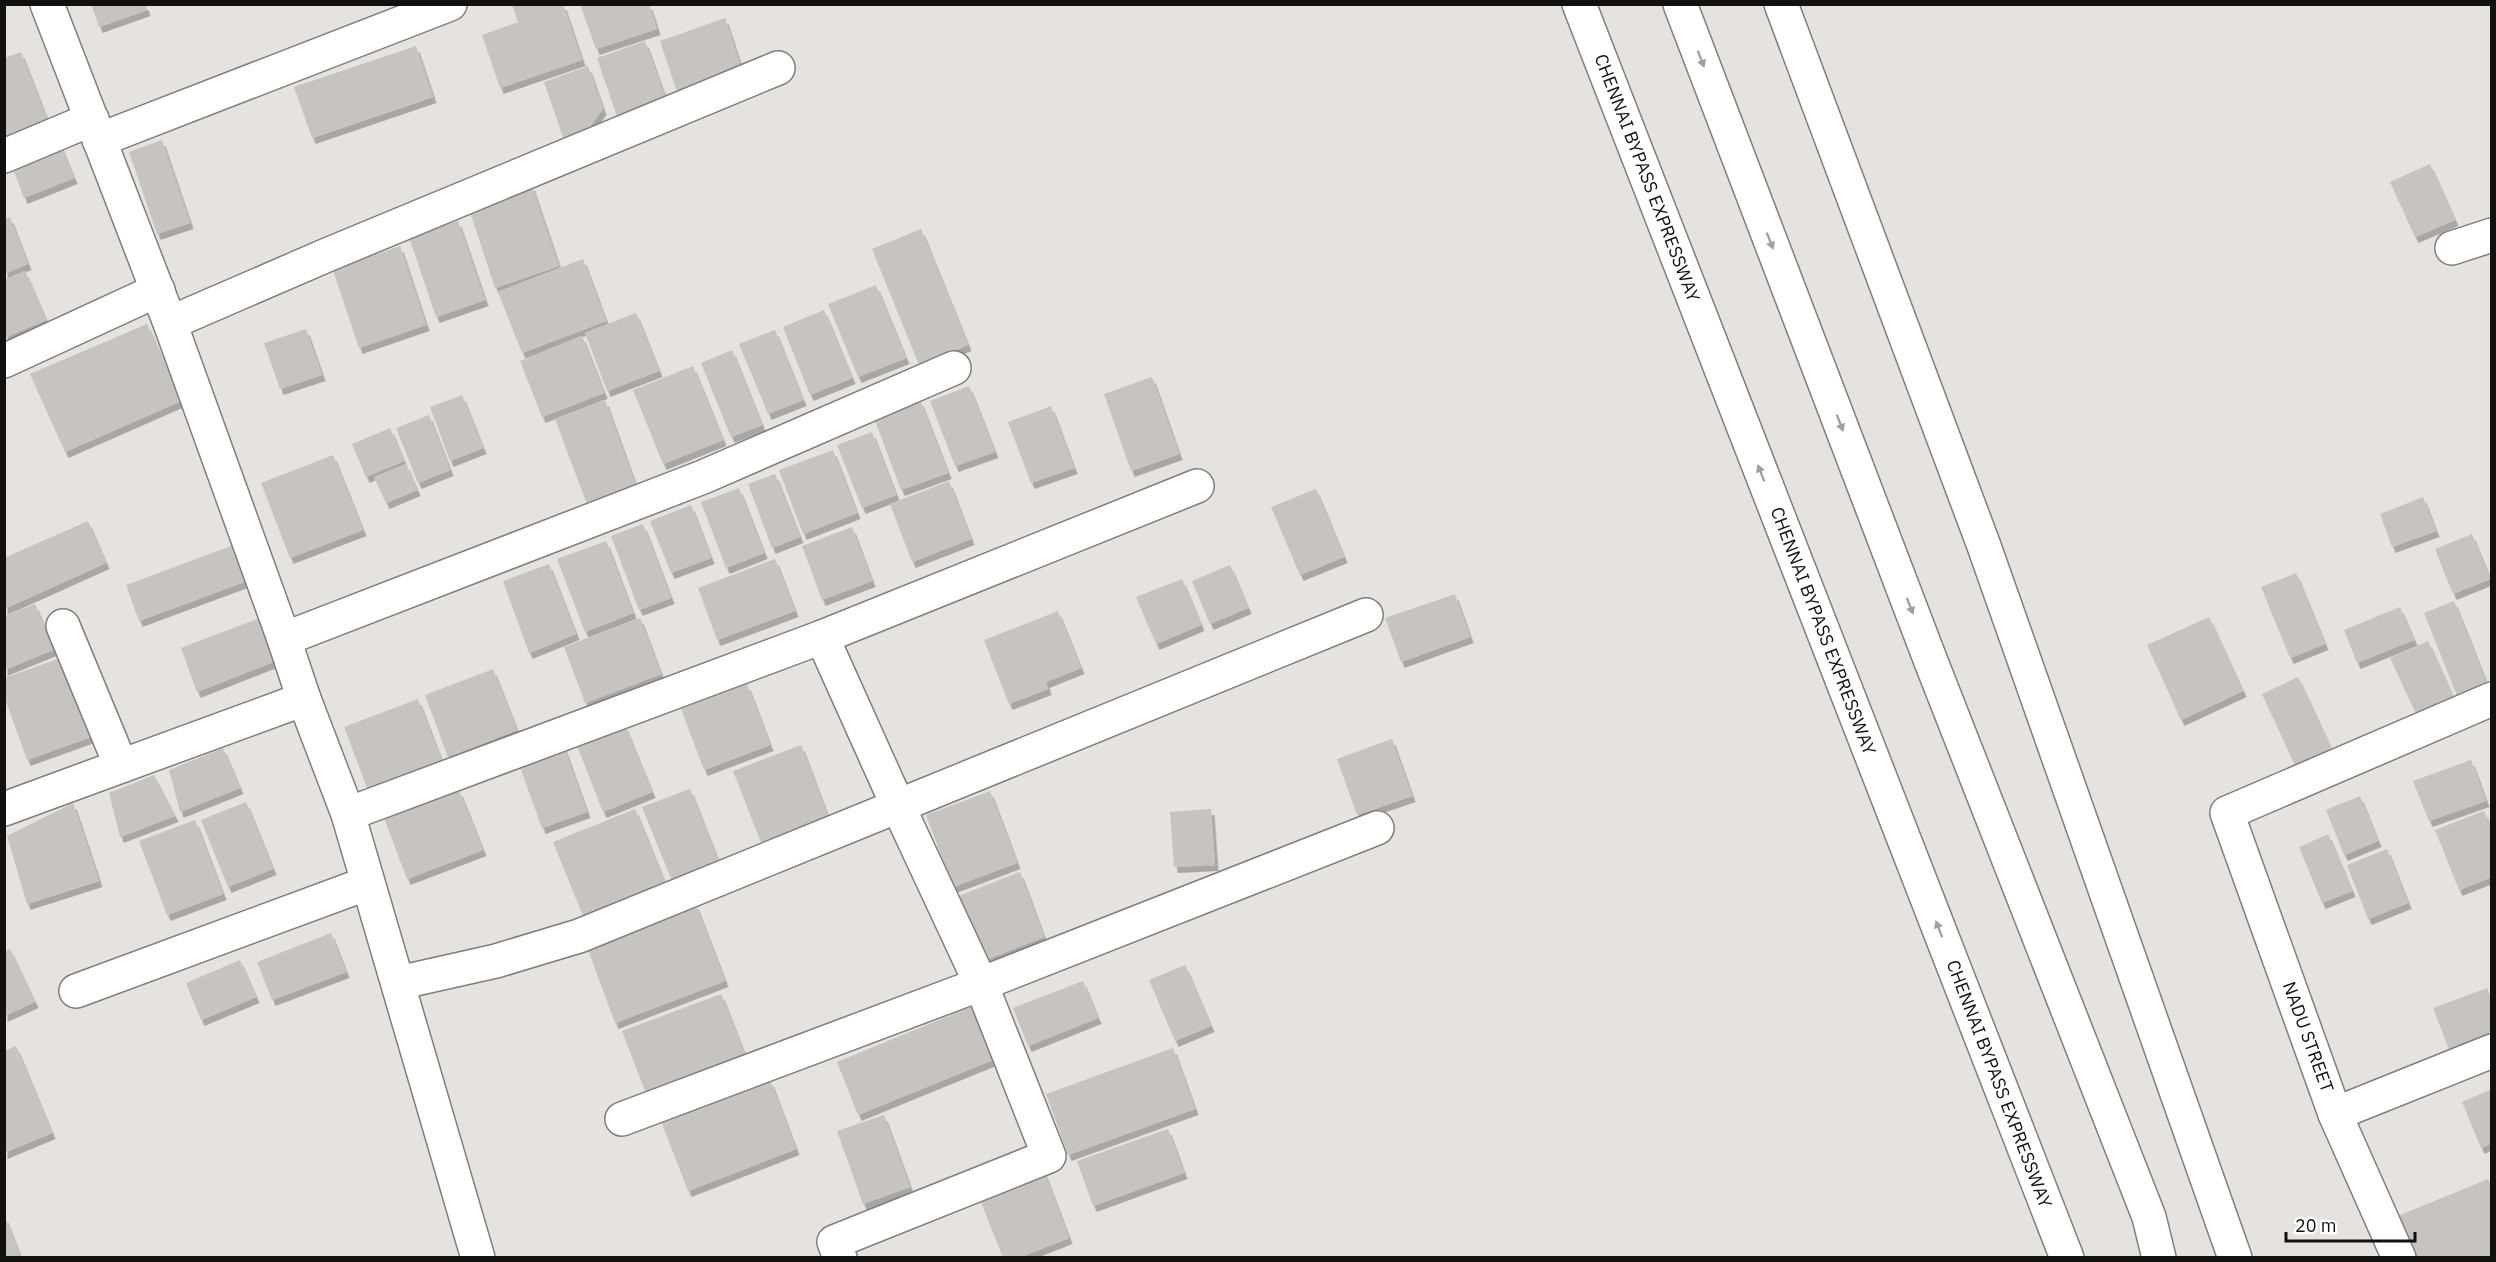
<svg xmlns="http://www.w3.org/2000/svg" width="2496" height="1262" font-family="'IBM Plex Sans',sans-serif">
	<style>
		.building { fill: #c7c4c0; filter: url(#shadow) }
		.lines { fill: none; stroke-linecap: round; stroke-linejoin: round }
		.street-casing { stroke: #817e7a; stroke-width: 36 }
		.secondary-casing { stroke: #817e7a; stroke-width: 36 }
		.highway-casing { stroke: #817e7a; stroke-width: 36 }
		.street { stroke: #fff; stroke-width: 33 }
		.secondary { stroke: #fff; stroke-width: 33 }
		.highway { stroke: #fff; stroke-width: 33 }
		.oneway { fill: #a0a09f }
		.labels { text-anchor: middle; stroke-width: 5; stroke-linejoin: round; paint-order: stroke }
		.street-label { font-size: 18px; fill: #121110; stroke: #fff }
	</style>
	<defs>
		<filter id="shadow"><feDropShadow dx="3.5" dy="6" stdDeviation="0" flood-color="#0004"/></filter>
	</defs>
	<rect width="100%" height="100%" fill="#e6e2de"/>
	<!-- building -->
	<g class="building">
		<polygon points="91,4 145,4 147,10 99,27"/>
		<polygon points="512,4 563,4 582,60 500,88 482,35 518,22"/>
		<polygon points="580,4 649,4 657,29 596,49"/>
		<polygon points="725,18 742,70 677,92 660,41"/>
		<polygon points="645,41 666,100 617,117 597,58"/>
		<polygon points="416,46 433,97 312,138 294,87"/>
		<polygon points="21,52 48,122 5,138 5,58"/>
		<polygon points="588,66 603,109 586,132 564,140 544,82"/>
		<polygon points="162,140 190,223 157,234 129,152"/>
		<polygon points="60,144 74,178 24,198 11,163"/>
		<polygon points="2430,164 2455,220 2415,237 2390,182"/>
		<polygon points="531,184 559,266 495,288 468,206"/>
		<polygon points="10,217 28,264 4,274 4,219"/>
		<polygon points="458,221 485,300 436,317 409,237"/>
		<polygon points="921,229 968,345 919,365 872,249"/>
		<polygon points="400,246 426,325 359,348 333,270"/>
		<polygon points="583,259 606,321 522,353 498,292"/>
		<polygon points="25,271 46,320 4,338 4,280"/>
		<polygon points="876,285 906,358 858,377 828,304"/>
		<polygon points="824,310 852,378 810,395 783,327"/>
		<polygon points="636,313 659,371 607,391 585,333"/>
		<polygon points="147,324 181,401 65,452 30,374"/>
		<polygon points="306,329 322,375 280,389 264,343"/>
		<polygon points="775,330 803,400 768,414 739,344"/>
		<polygon points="582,336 604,393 542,417 520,361"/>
		<polygon points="732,350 762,425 731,437 701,363"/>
		<polygon points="693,366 723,440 663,464 633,390"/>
		<polygon points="1152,377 1179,454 1131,471 1104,394"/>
		<polygon points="969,386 995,452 955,466 930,401"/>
		<polygon points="462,395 483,448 450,461 430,407"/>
		<polygon points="605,400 637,489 588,507 555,419"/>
		<polygon points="920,400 948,473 901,490 874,418"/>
		<polygon points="1051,406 1074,468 1031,483 1008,422"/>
		<polygon points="429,415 450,470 418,483 396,428"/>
		<polygon points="390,428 404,461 366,477 352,444"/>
		<polygon points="872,432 896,495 862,508 837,445"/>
		<polygon points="833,450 857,513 803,534 779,470"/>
		<polygon points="333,455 363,530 290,558 261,483"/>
		<polygon points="406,464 417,490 386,503 374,477"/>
		<polygon points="775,474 800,537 772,548 748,484"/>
		<polygon points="949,481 971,539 912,562 890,504"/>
		<polygon points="739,488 764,553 726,568 701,502"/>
		<polygon points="1316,489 1344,557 1300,575 1271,507"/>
		<polygon points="2423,497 2436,531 2392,547 2380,514"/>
		<polygon points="691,505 711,558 671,573 650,521"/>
		<polygon points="88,521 106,563 4,609 4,558"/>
		<polygon points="643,524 671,598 639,610 611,536"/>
		<polygon points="852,527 872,581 822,600 802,546"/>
		<polygon points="2472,534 2490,579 2453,594 2435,549"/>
		<polygon points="606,541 633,613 585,632 557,559"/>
		<polygon points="242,542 255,578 139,621 126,585"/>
		<polygon points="775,559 795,611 717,640 698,588"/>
		<polygon points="549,564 576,634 529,653 503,581"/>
		<polygon points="1230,565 1248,608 1210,624 1192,581"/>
		<polygon points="2296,573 2325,644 2290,658 2261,587"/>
		<polygon points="1182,579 1201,625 1156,644 1136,597"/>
		<polygon points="1455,594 1470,637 1401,662 1385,618"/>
		<polygon points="2454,601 2487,684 2457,696 2424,613"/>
		<polygon points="35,604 53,650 4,670 4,616"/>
		<polygon points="2400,607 2414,640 2357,663 2344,630"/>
		<polygon points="1058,611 1081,668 1046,682 1048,689 1009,704 984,640"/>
		<polygon points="2209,617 2243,691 2181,720 2147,645"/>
		<polygon points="260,618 276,661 197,692 181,648"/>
		<polygon points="640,618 661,674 585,703 564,647"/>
		<polygon points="2428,641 2455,701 2418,718 2390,658"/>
		<polygon points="66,656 94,736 27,760 4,696 4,678"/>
		<polygon points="493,669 517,730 448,757 425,695"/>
		<polygon points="2298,677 2335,757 2299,774 2262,694"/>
		<polygon points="747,684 770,745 704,770 681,709"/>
		<polygon points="418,699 442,762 368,790 344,727"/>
		<polygon points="624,724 652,792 603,812 576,743"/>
		<polygon points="1392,739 1412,796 1357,815 1337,759"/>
		<polygon points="562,742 587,812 542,828 517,759"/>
		<polygon points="801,745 830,822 763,848 733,771"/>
		<polygon points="223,748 240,788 180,812 169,770"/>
		<polygon points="2471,760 2486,801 2429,821 2413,781"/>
		<polygon points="154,775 175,816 120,837 109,793"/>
		<polygon points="690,789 719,863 672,881 642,807"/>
		<polygon points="459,790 483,850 407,879 384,818"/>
		<polygon points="990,791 1017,863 953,887 926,815"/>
		<polygon points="2360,796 2378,841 2344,855 2326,810"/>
		<polygon points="246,802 273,869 228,887 201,820"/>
		<polygon points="73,803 99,881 27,904 7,836"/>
		<polygon points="635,809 667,888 585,921 553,842"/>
		<polygon points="1211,809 1215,865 1174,867 1170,812"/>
		<polygon points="2484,811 2492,831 2492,877 2459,890 2435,830"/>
		<polygon points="195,820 223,894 167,915 139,841"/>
		<polygon points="2328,834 2352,891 2322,903 2299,847"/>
		<polygon points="2387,849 2408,903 2368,919 2347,865"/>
		<polygon points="1020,872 1044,937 981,962 956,897"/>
		<polygon points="695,903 725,981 615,1023 586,944"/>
		<polygon points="331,933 346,972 272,1000 257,962"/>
		<polygon points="10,949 35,1002 4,1016 4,952"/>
		<polygon points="240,960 256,997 201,1020 186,983"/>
		<polygon points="1185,965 1211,1026 1175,1041 1149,980"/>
		<polygon points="1083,981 1098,1018 1028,1046 1013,1008"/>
		<polygon points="2487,988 2492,1000 2492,1044 2452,1058 2433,1008"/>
		<polygon points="721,994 746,1058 647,1096 622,1031"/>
		<polygon points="973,1006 995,1059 858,1115 837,1062"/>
		<polygon points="16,1046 52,1133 4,1153 4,1051"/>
		<polygon points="1173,1048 1195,1109 1068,1155 1046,1094"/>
		<polygon points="770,1080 796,1149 688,1191 661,1121"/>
		<polygon points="2492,1089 2492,1143 2481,1148 2462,1102"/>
		<polygon points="884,1115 910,1187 863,1204 837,1131"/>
		<polygon points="1168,1129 1184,1173 1093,1206 1077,1161"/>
		<polygon points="1043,1169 1069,1238 1018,1258 1003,1258 978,1194"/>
		<polygon points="2488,1179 2492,1188 2492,1258 2403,1258 2388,1220"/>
		<polygon points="4,1217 5,1217 21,1258 4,1258"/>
	</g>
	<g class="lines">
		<!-- street casing -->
		<g class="street-casing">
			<g id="street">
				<polyline points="99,140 450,4"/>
				<polyline points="4,156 92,119"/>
				<polyline points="2452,248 2492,235"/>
				<polyline points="170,323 327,255 778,68"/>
				<polyline points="4,361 158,290"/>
				<polyline points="63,626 121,766"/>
				<polyline points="822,637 1197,486"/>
				<polyline points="284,639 703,477 954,368"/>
				<polyline points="4,809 304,699"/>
				<polyline points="348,814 822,637 898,806 579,936 496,961 398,983"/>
				<polyline points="76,991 368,883"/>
				<polyline points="2335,1114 2492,1051"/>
				<polyline points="622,1119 981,984 1377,828"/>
				<polyline points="840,1258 834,1242 1049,1156 981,984 898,806 1366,615"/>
				<polyline points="2399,1258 2335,1114 2227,813 2492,699"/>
			</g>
		</g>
		<!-- secondary casing -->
		<g class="secondary-casing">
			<g id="secondary">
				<polyline points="47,4 170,323 284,639 304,699 348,814 478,1258"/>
				<polyline points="1781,4 1984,546 2235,1258"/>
			</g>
		</g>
		<!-- highway casing -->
		<g class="highway-casing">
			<g id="highway">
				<polyline points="1579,4 2067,1258"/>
				<polyline points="1680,4 1930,659 2149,1217 2159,1258"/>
			</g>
		</g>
		<!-- street -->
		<use href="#street" class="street"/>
		<!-- secondary -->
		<use href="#secondary" class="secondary"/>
		<!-- highway -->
		<use href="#highway" class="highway"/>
	</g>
	<!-- one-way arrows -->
	<defs><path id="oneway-solid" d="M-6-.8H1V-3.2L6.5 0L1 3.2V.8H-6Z" transform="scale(1.5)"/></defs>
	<g class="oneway">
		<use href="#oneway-solid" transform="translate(1701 59) rotate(69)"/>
		<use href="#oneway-solid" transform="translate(1770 241) rotate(69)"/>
		<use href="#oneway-solid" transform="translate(1840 423) rotate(69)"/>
		<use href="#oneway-solid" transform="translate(1761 473) rotate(-111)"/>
		<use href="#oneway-solid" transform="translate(1910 606) rotate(69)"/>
		<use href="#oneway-solid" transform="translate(1939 929) rotate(-111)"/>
	</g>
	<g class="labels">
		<!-- street labels -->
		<g class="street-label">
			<text transform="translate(1647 178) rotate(69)" y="6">CHENNAI BYPASS EXPRESSWAY</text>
			<text transform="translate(1823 631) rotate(69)" y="6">CHENNAI BYPASS EXPRESSWAY</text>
			<text transform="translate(2308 1037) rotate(70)" y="6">NADU STREET</text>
			<text transform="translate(1999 1084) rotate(69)" y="6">CHENNAI BYPASS EXPRESSWAY</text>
		</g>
	</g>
	<!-- border -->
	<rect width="2496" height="1262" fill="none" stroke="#121110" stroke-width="12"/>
	<!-- scale -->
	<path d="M2286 1232v9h129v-9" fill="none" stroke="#121110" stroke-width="3"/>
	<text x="2295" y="1232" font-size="18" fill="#121110" stroke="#ffffff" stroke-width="4.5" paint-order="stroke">20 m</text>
</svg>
